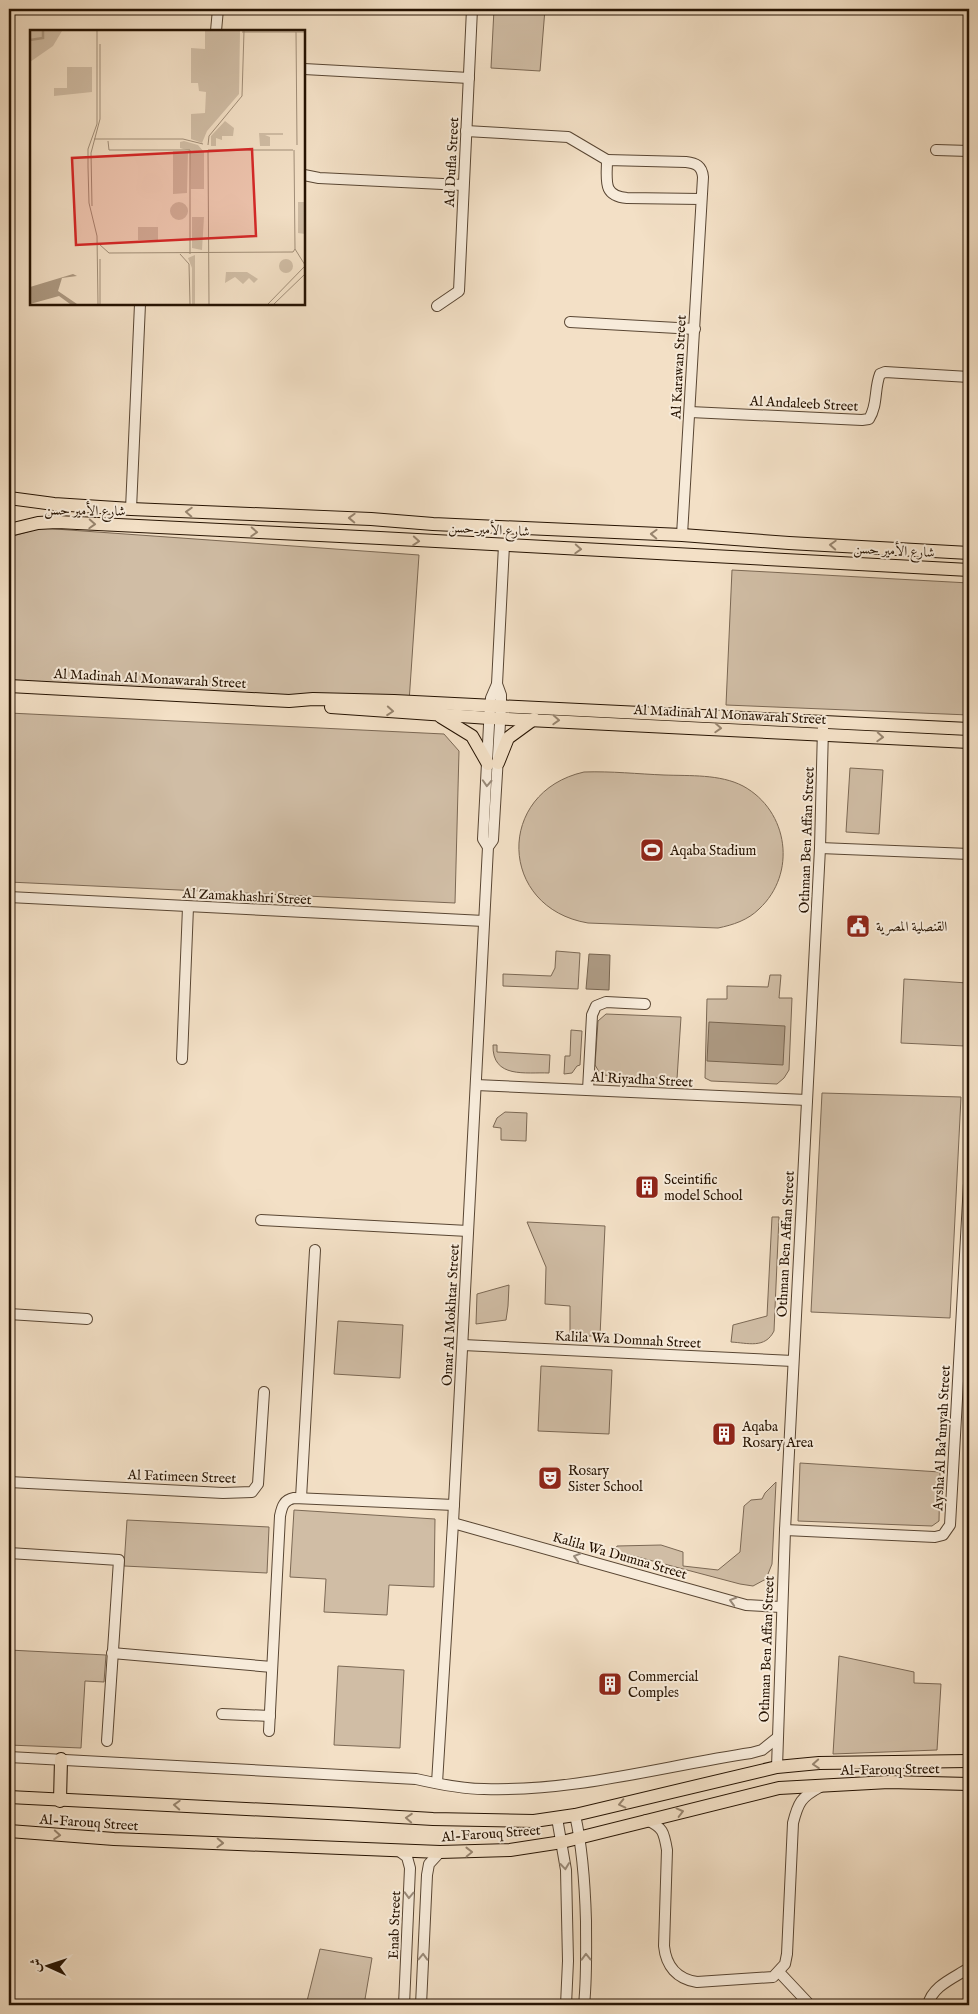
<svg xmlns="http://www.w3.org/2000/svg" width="978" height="2014" font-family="'IM FELL English',Amiri,serif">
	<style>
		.green { fill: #d0bda5; stroke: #7b6854 }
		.water { fill: #ad9a83; stroke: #77644f }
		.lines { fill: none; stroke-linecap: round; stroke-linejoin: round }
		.minor-casing { stroke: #594633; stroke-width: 12 }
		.major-casing { stroke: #261302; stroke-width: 14 }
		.minor { stroke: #f7ebda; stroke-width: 10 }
		.major { stroke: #f3e0c6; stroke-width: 12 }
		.oneway { stroke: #97846e }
		.oneway2 { stroke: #998a79 }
		.labels { text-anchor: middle; stroke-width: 4; stroke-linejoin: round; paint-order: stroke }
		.street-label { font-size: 14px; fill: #261302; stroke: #f7ebda }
		.poi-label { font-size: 14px; fill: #261302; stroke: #f7ebda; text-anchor: start }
		.inset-river { fill: none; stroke: #ad9a83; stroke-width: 2.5 }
		.inset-road { fill: none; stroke: #a18e78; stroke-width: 1 }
		.view { fill: #d62828; fill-opacity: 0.15; stroke: #d62828; stroke-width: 2.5 }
		.inset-edge { fill: none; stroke: #261302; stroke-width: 2.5 }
	</style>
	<rect width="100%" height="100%" fill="#f3e0c6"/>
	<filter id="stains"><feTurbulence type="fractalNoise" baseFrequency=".004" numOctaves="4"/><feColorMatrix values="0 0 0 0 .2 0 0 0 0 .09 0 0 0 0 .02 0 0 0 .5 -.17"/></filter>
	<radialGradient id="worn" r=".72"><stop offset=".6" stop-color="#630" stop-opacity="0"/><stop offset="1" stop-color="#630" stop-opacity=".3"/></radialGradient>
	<!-- green -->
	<g class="green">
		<polygon points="494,9 545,9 540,71 491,68"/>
		<polygon points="41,528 419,555 409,702 9,686 9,541 13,536"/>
		<polygon points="732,570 969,583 969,715 726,705"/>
		<polygon points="9,713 444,734 459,751 455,903 9,882"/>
		<polygon points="850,768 883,770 879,834 846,832"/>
		<path d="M 584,772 C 611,771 638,774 664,775 C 690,776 720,774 743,786 C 789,811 797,874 759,909 C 748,920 733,925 718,928 L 588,923 C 498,908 495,792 584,772 Z"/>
		<polygon points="556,951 580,953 578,989 503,986 503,974 551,976 555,968"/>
		<polygon points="770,975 781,975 779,998 792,998 789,1070 784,1078 777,1084 711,1081 705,1078 707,999 727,999 727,986 768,987"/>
		<polygon points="904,979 968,983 965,1046 901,1043"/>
		<polygon points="606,1014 681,1017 677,1079 601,1075 595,1065 598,1021"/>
		<polygon points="571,1030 582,1031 580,1065 577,1066 572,1073 564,1074 565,1056 570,1056"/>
		<path d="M 493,1045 L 497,1045 L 497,1052 L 550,1055 L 549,1073 C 526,1072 492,1079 493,1045 Z"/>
		<polygon points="822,1093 961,1097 950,1318 811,1312"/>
		<polygon points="505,1112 527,1113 526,1141 501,1140 501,1128 493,1127 497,1118"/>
		<path d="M 772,1217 L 779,1217 L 774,1331 C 765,1349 748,1343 731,1342 L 733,1325 L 767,1316 Z"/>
		<polygon points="527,1222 605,1226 600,1336 570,1336 570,1306 545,1304 546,1267"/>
		<polygon points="509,1285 508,1306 506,1320 476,1324 477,1294"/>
		<polygon points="338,1321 403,1325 400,1378 334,1374"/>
		<polygon points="541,1366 612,1370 609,1434 538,1431"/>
		<polygon points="800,1463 940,1472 939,1521 932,1526 798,1521"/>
		<polygon points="776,1482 772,1564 766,1579 753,1586 740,1584 615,1551 617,1546 661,1545 683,1552 683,1566 718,1570 740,1552 744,1506 751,1500 762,1499 765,1493"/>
		<polygon points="294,1510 435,1519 434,1587 389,1585 387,1615 324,1612 326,1579 290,1577"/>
		<polygon points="127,1520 269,1527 267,1573 124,1566"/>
		<polygon points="9,1650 106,1655 104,1682 85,1681 81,1748 9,1745"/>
		<polygon points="839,1656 914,1672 914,1683 941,1684 937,1750 833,1754"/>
		<polygon points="338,1666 404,1670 400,1748 334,1745"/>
		<polygon points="320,1949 372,1958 364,2005 306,2005"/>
	</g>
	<!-- water -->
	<g class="water">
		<polygon points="589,954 610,955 609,990 586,989"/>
		<polygon points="709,1022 785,1026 783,1065 707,1061"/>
	</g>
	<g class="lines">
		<!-- minor casing -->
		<g class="minor-casing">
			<g id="minor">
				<polyline points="216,31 218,9"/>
				<polyline points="304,69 469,78"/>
				<polyline points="466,131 568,137 607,160"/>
				<polyline points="936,150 969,151"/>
				<polyline points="304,175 319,178 463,185"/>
				<polyline points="437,306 459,291 472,9"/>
				<polyline points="570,322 695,329"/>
				<path d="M 690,412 L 862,420 L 869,419 C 878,405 874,389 880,374 L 885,372 L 969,377"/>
				<polyline points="131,509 140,304"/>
				<path d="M 682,535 L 703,177 C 702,166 696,163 686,162 L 607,160 C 607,180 602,196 627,198 L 701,199"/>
				<polyline points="488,847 483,839 490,706 491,698 497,684"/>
				<polyline points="820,848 969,854"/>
				<polyline points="9,897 484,921"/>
				<polyline points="182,1059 188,907"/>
				<polyline points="476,1085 807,1100"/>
				<polyline points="588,1090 592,1015 596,1006 606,1002 645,1004"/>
				<polyline points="261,1220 468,1231"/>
				<polyline points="9,1314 87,1319"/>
				<polyline points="463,1345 793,1361"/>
				<polyline points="9,1482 223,1493 252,1492 258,1484 264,1392"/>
				<polyline points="301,1498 315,1250"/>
				<polyline points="453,1523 746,1605 781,1607"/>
				<polyline points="785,1530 935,1537 943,1535 950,1525 969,1183"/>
				<polyline points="9,1553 119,1560 107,1741"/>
				<polyline points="112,1653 272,1667"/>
				<polyline points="222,1714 270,1716"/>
				<path d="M 269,1731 L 280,1516 C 282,1506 284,1500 294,1498 L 454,1505"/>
				<path d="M 9,1757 L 416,1779 C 438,1784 461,1789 484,1789 C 574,1792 663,1766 751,1753 L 762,1750 L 777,1738"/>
				<polyline points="777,1767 785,1530 820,848 823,728"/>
				<polyline points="437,1783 453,1523 488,847 493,840 501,706 501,695 497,684 504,545"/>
				<path d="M 575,1815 C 583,1850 585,1885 586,1921 C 586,1949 587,1977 584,2005"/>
				<polyline points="557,1818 566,1870 568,1961 566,2005"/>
				<path d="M 646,1820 C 663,1827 664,1832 667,1850 L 664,1946 C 666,1966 677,1979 697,1982 L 773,1977 L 785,1964 L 787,1954 L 793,1823 C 798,1803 801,1797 820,1787"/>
				<polyline points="399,1851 407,1857 410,1868 404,2005"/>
				<polyline points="779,1972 810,2005"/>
				<polyline points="421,2005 427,1875 429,1864 440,1852"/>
				<path d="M 928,2005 C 932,1986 954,1978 969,1968"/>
			</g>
		</g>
		<!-- major casing -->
		<g class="major-casing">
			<g id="major">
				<polyline points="9,498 54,504 131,509 371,519 433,524 682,535 789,543 969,553"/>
				<polyline points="9,530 38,523 57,522 380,538 969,570"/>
				<polyline points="9,686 289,701 313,699 394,701 969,729"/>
				<polyline points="331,707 489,718 969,742"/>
				<polyline points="441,717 472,736 488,764"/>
				<polyline points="498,763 508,738 534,719"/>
				<polyline points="9,1797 348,1814 433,1819 534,1821 575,1815 777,1767 819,1763 969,1761"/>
				<polyline points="60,1801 61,1759"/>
				<polyline points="9,1831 114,1839 440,1852 510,1850 562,1842 779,1788 889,1782 969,1784"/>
			</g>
		</g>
		<!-- minor -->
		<use href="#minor" class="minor"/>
		<!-- major -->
		<use href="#major" class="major"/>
	</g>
	<!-- one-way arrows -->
	<defs><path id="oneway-chevron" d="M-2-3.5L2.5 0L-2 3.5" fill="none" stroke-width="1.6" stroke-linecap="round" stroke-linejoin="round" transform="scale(1.25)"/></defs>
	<g class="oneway">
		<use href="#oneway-chevron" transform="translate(189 512) rotate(-177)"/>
		<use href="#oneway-chevron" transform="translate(352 518) rotate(-178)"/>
		<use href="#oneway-chevron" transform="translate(92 524) rotate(3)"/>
		<use href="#oneway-chevron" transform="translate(254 532) rotate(3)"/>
		<use href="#oneway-chevron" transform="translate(654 534) rotate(-178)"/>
		<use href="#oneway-chevron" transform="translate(416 541) rotate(4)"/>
		<use href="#oneway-chevron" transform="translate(833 545) rotate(-177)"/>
		<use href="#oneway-chevron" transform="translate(578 549) rotate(3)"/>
		<use href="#oneway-chevron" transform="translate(390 711) rotate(4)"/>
		<use href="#oneway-chevron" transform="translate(556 720) rotate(3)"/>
		<use href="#oneway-chevron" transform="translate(718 728) rotate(3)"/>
		<use href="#oneway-chevron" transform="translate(880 737) rotate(3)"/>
		<use href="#oneway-chevron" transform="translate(816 1764) rotate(176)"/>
		<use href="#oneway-chevron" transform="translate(622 1804) rotate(167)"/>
		<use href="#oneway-chevron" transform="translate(177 1805) rotate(-177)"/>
		<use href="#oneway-chevron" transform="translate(680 1812) rotate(-14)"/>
		<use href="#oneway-chevron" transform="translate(409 1818) rotate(-176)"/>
		<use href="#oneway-chevron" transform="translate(57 1835) rotate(4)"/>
		<use href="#oneway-chevron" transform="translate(220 1843) rotate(2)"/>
		<use href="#oneway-chevron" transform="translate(469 1852) rotate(-1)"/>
	</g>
	<g class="oneway2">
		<use href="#oneway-chevron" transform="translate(487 783) rotate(93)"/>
		<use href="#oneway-chevron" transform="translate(577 1557) rotate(-164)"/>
		<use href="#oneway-chevron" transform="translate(733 1601) rotate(-164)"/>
		<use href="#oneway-chevron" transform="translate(565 1866) rotate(84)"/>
		<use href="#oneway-chevron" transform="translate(409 1895) rotate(92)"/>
		<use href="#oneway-chevron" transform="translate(423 1957) rotate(-88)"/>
		<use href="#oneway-chevron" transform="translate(586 1957) rotate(-91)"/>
	</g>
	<!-- icons -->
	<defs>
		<g id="stadium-square" transform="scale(1.25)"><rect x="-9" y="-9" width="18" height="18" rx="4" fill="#8f2418" stroke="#f7ebda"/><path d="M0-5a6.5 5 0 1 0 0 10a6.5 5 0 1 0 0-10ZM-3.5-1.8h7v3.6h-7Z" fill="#fff"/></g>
		<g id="civic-square" transform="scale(1.25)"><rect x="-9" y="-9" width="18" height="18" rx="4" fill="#8f2418" stroke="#f7ebda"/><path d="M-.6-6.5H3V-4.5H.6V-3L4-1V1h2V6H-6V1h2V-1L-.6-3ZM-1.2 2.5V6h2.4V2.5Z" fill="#fff"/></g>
		<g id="building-square" transform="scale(1.25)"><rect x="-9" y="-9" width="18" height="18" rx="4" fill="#8f2418" stroke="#f7ebda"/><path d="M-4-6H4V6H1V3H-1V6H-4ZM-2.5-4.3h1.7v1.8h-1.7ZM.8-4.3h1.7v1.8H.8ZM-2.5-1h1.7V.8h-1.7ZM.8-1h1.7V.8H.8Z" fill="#fff"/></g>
		<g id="theatre-square" transform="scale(1.25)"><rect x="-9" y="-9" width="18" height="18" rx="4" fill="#8f2418" stroke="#f7ebda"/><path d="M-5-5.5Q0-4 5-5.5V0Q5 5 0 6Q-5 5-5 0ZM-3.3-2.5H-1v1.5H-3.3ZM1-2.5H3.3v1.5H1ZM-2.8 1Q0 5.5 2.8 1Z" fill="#fff"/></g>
	</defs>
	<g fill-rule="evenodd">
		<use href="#stadium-square" x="652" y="850"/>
		<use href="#civic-square" x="858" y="926"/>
		<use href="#building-square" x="647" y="1187"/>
		<use href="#building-square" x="724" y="1434"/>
		<use href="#theatre-square" x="550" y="1478"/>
		<use href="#building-square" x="610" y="1684"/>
	</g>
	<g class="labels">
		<!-- street labels -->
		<g class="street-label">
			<text transform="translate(451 162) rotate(-87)" y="5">Ad Dufla Street</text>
			<text transform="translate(678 367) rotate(-87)" y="5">Al Karawan Street</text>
			<text transform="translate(804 403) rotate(3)" y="5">Al Andaleeb Street</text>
			<text transform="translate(85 510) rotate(1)" y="5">شارع الأمير حسن</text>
			<text transform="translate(489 529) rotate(3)" y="5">شارع الأمير حسن</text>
			<text transform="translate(894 550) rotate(3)" y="5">شارع الأمير حسن</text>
			<text transform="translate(150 678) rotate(3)" y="5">Al Madinah Al Monawarah Street</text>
			<text transform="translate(730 714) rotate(3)" y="5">Al Madinah Al Monawarah Street</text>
			<text transform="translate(806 840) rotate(-88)" y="5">Othman Ben Affan Street</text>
			<text transform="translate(247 896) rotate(3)" y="5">Al Zamakhashri Street</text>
			<text transform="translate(642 1079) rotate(3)" y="5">Al Riyadha Street</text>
			<text transform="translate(785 1244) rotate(-87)" y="5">Othman Ben Affan Street</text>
			<text transform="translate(450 1315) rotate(-87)" y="5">Omar Al Mokhtar Street</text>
			<text transform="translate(628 1339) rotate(3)" y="5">Kalila Wa Domnah Street</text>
			<text transform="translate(941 1438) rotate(-87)" y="5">Aysha Al Ba'unyah Street</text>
			<text transform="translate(182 1476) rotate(2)" y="5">Al Fatimeen Street</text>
			<text transform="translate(620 1555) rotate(16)" y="5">Kalila Wa Dumna Street</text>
			<text transform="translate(766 1649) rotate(-88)" y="5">Othman Ben Affan Street</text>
			<text transform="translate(890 1769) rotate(-1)" y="5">Al-Farouq Street</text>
			<text transform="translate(89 1822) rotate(4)" y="5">Al-Farouq Street</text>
			<text transform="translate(491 1833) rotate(-4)" y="5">Al-Farouq Street</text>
			<text transform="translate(394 1925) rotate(-88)" y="5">Enab Street</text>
		</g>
		<!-- poi labels -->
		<g class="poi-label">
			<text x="670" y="855">Aqaba Stadium</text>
			<text x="876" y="931">القنصلية المصرية</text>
			<text x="664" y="1184">Sceintific<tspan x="664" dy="16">model School</tspan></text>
			<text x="742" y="1431">Aqaba<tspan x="742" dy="16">Rosary Area</tspan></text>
			<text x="568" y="1475">Rosary<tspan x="568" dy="16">Sister School</tspan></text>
			<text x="628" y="1681">Commercial<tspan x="628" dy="16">Comples</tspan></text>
		</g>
	</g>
	<!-- overview -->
	<g transform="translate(30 30)">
		<rect width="275" height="275" fill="#f3e0c6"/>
		<path d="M 0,1 L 32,1 L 23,16 L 0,32 ZM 175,1 L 210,1 L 209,64 L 177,101 L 172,113 L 161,109 L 161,84 L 175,83 L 176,62 L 169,61 L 168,53 L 161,53 L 161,18 L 175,19 ZM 37,37 L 62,37 L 62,62 L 24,66 L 24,58 L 37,58 ZM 195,91 L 204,98 L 203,106 L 192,106 L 192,110 L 186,108 L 186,116 L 181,116 L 181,106 ZM 229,103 L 253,103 L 253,105 L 235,105 L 240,107 L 240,116 L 230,116 ZM 154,111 L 168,115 L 174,122 L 174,159 L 161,159 L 160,121 L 150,118 L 150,112 ZM 143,121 L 158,121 L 157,163 L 143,164 ZM140 181a9 9 0 1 1 18 0a9 9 0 1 1-18 0ZM 268,172 L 275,172 L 275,204 L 268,203 ZM 162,187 L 174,187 L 172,220 L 162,218 ZM 108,197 L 128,197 L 128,210 L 108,210 ZM 165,225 L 165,274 L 162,274 L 162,238 L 158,228 ZM249 236a7 7 0 1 1 14 0a7 7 0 1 1-14 0ZM 217,242 L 228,249 L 224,253 L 219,248 L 213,254 L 205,247 L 195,253 L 196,242 Z" fill="#d0bda5"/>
		<path d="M 43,244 L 47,246 L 32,248 L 28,261 L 47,274 L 40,274 L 29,266 L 0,274 L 0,257 Z" fill="#ad9a83"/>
		<path class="inset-river" d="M 0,10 L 13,8 L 13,1"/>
		<path class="inset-road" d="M 67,1 L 67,94 L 58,119 L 58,137 L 59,173 L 67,206 L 68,274M 212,2 L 275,2M 266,2 L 267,115M 64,109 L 153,109 L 173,114M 78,111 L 79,120 L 160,120 L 160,224M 178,115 L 179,106 L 212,66 L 214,1M 178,120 L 179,274M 178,120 L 263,120M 264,120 L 265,219 L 275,235M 62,176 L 61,123 L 70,89 L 70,14M 69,214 L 79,223 L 263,222 L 265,219M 150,224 L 159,234 L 160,274M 70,229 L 70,274M 238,274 L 275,236M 244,274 L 275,244"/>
		<path class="view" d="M 222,119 L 226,206 L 46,215 L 42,128 Z"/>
		<rect width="275" height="275" class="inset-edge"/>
	</g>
	<!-- margin -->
	<rect width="978" height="2014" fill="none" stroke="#f3e0c6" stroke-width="30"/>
	<rect x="10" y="10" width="958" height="1994" fill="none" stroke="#261302" stroke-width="2.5"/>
	<rect x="15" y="15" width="948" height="1984" fill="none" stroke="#261302"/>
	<!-- north arrow -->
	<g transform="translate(48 1966) rotate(273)" stroke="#f7ebda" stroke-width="4" paint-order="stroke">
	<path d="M0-4L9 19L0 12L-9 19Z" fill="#261302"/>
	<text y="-8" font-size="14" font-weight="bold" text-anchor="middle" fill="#261302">ش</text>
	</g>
	<rect width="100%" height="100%" filter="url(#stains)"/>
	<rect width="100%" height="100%" fill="url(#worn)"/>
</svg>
